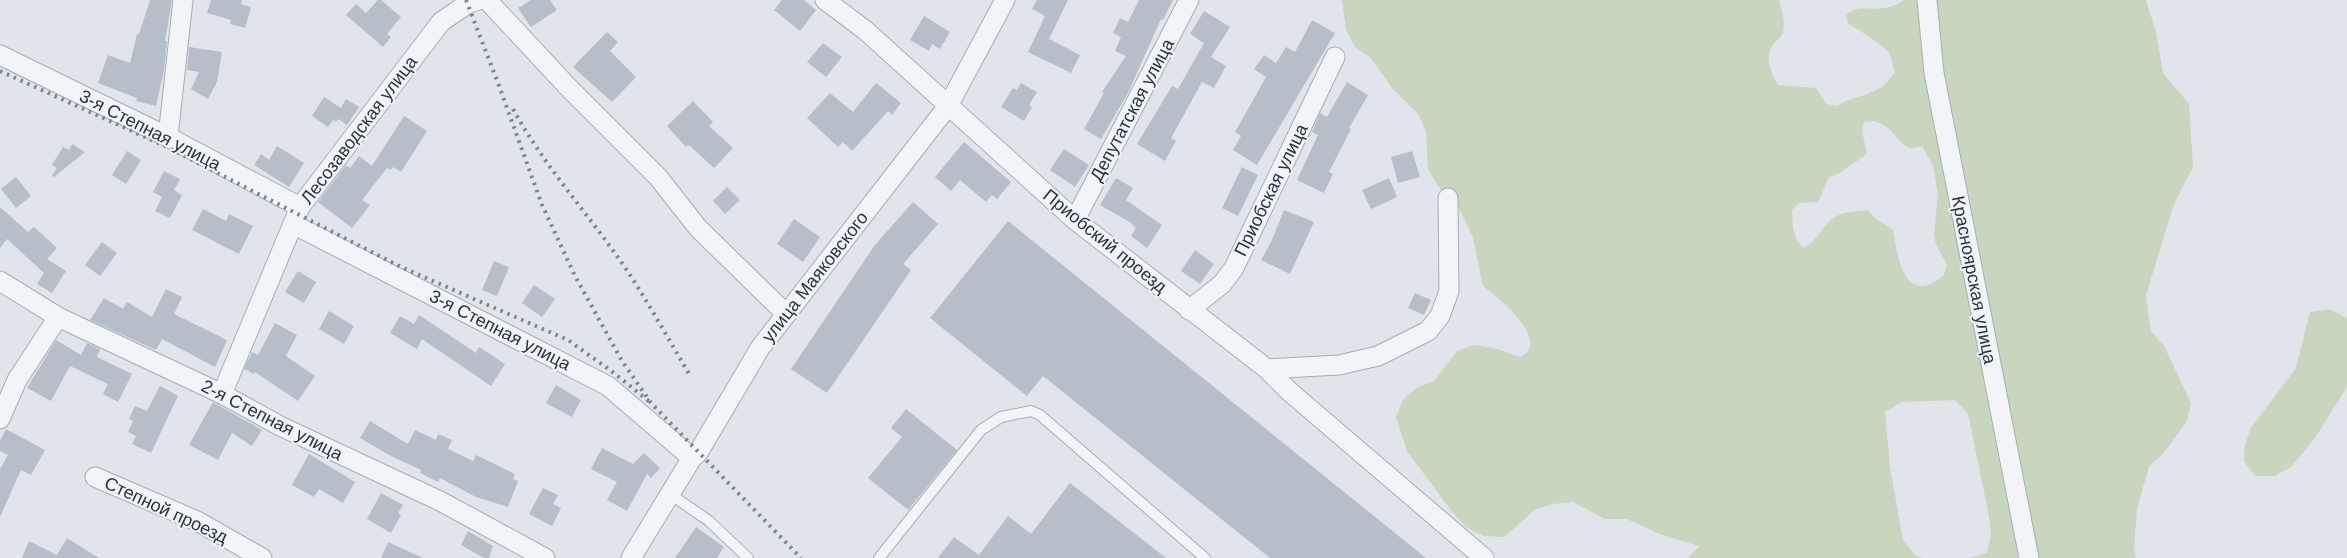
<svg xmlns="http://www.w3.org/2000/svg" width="2347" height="558" font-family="Arial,sans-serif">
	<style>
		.green { fill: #c8d5bf; fill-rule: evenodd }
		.building { fill: #b6bfc8 }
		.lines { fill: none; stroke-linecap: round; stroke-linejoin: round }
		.service-casing { stroke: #a4adb5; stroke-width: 12 }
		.minor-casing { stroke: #a4adb5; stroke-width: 21 }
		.service { stroke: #f2f5f8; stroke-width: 10 }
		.minor { stroke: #f2f5f8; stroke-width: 19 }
		.rail { stroke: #778695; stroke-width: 4; stroke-dasharray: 2.5 5; stroke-linecap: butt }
		.labels { text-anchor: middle; stroke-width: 4; stroke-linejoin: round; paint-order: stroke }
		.street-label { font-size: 18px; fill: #263543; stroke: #eff3f7 }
	</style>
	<rect width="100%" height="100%" fill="#dfe5ea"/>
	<!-- green -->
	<g class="green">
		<path d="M 1342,0 L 1779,0 C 1781,10 1786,22 1783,32 C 1781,38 1774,42 1771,48 C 1765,59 1772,76 1778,85 L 1816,88 L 1826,104 L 1837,106 L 1846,101 L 1865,95 L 1882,87 L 1895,73 C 1893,67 1892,59 1889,53 C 1886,47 1854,26 1848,24 L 1846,14 C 1865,0 1878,18 1904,0 L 2146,0 L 2156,32 L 2163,73 L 2189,104 L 2193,167 L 2174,204 L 2146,295 L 2148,313 L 2151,331 L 2164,346 L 2191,403 L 2187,421 L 2163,454 L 2149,466 L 2137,509 L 2134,548 L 2136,558 L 1970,558 L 1987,553 L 1991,535 L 1989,516 L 1968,414 L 1955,400 L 1902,402 L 1885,412 L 1890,467 L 1903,540 L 1915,555 L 1922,558 L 1688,558 L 1699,546 L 1662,535 L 1627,519 L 1605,519 L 1573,502 L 1553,504 L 1536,509 L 1504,537 L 1484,536 L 1466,527 L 1453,513 L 1407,451 L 1396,417 L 1403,400 L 1416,388 L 1434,381 L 1457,351 L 1474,345 L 1495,348 L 1520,357 C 1553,342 1497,296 1483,286 L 1473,238 L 1461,212 L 1438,186 L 1428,169 L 1426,131 L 1419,115 L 1392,88 L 1370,57 L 1355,47 L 1346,30 ZM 1873,121 C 1894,126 1894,140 1911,149 L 1922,146 L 1933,166 L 1938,193 L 1934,235 L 1936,244 L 1947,265 L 1944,275 C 1905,308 1898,259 1893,230 L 1876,219 L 1868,210 C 1859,212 1845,211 1837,216 C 1822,223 1820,240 1803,248 L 1797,240 L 1793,229 L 1792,210 L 1799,203 L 1818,202 L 1829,177 L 1838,174 L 1867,154 L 1862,131 L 1864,122 Z"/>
		<polygon points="2329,309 2347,318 2347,387 2315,438 2291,467 2275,476 2255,476 2244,461 2245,444 2251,428 2296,368 2310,312"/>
	</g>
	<!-- building -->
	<g class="building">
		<polygon points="150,0 172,0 165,41 167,41 164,70 156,106 136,101 137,98 98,83 108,55 130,63 137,34 139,34"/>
		<polygon points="211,0 242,0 241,4 251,7 245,28 230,24 231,20 207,13"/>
		<polygon points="378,0 381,0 401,17 387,34 391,37 383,47 346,15 356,4 366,13"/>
		<polygon points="531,0 550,0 557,10 531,27 518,8"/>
		<polygon points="782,0 804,0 816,10 800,31 774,10"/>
		<polygon points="1037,0 1068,0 1049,39 1080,55 1071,73 1028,52 1045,16 1032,9"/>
		<polygon points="1139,0 1173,0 1163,20 1161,19 1128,93 1101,139 1084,129 1104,93 1102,92 1126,56 1115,51 1121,37 1113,33 1120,18 1128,22"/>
		<polygon points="1204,11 1230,27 1211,57 1226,66 1214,88 1202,82 1171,138 1176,141 1165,161 1137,144 1172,86 1178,89 1204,43 1190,34"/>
		<polygon points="924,16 950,32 940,49 932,44 929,51 910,40"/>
		<polygon points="1312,20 1335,33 1257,165 1233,150 1241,136 1235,132 1266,77 1254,69 1264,55 1276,63 1286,47 1295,52"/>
		<polygon points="607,32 618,42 610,51 636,77 612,102 573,67"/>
		<polygon points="823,43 842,57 826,77 807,62"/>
		<polygon points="189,47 222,52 217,82 208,99 191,89 199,72 187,70"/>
		<polygon points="1347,82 1368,95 1349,128 1351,129 1329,172 1333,174 1324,193 1297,180 1318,135 1312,132 1320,113 1327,117"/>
		<polygon points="876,83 901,103 892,115 888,111 852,151 843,142 838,147 807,118 830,93 853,112"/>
		<polygon points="1021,83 1037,92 1029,105 1032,107 1024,121 1001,107 1013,88 1017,90"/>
		<polygon points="324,97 341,108 346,99 359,107 347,125 338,119 336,122 333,120 328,127 312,116"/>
		<polygon points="693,101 713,122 709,126 733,148 714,168 689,145 686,147 667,126"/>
		<polygon points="404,116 427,131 401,172 393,167 391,170 387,168 362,200 370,205 352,228 318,202 346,165 350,168 359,156 372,166"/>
		<polygon points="964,142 1011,182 997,199 992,195 986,202 960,180 951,191 935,177"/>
		<polygon points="72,144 85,152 54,177 52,176 57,168 52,165 63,147 69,150"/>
		<polygon points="277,146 304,163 289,187 254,165 261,154 269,160"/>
		<polygon points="1064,149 1089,165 1075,187 1050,170"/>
		<polygon points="127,151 141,160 126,184 112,175"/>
		<polygon points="1412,151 1420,177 1398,183 1391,157"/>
		<polygon points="1242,167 1258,175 1238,216 1222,208"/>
		<polygon points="164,171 180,179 174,190 182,195 170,218 155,211 162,197 153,192"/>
		<polygon points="16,177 31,196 16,208 1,189"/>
		<polygon points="1116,178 1133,188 1126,200 1162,225 1147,248 1131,236 1136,228 1132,225 1133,224 1100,205"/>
		<polygon points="1389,178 1397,197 1371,209 1362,190"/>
		<polygon points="727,187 740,200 725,214 713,201"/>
		<polygon points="913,202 938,224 903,264 911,270 827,393 791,369 875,245"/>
		<polygon points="0,207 28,232 34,227 57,248 47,259 66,271 52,293 37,284 44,273 7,239 0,248"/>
		<polygon points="203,209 226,221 229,214 253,226 239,254 192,230"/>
		<polygon points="1284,210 1314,222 1290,274 1261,260 1271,242"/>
		<polygon points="794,219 820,237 803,262 777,244"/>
		<polygon points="1008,221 1426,558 1270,558 1043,376 1027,396 930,318"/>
		<polygon points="102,242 117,253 100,276 85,265"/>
		<polygon points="1195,250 1214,264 1200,284 1181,271"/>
		<polygon points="494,261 509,267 497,296 482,290"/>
		<polygon points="298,271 316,282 304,303 285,292"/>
		<polygon points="534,285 555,299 542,317 522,303"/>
		<polygon points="166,289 182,297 174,314 227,340 215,367 162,339 156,350 90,320 104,298 123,309 127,302 152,317"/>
		<polygon points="1415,293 1431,300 1424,315 1408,308"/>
		<polygon points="329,311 354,326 344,344 319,329"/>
		<polygon points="419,315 476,353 479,347 505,364 491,386 422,339 417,349 390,333 400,316 414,324"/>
		<polygon points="275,323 297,335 286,356 315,376 298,401 255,372 254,374 244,369 252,352 258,355"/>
		<polygon points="56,340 81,355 87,343 100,349 97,357 132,374 118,402 103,394 108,384 70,366 51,401 27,388"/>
		<polygon points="556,385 581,400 572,417 546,403"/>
		<polygon points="160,386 178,396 151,453 132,444 136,436 128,432 133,421 129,419 135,406 147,411"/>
		<polygon points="213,402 262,430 252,446 232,433 218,460 189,445"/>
		<polygon points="906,409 957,450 908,510 868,478 902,437 891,428"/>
		<polygon points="370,421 408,444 415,430 436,440 438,434 452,440 448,449 473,461 476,455 515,474 513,479 518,481 508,507 476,497 440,478 438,482 420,473 421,470 389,455 360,438"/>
		<polygon points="6,429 45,450 31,475 21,470 0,517 0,469 8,455 0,451 0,441"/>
		<polygon points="602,448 633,464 644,453 660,468 651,478 647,474 627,511 607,500 617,482 591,469"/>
		<polygon points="309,454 355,482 343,503 319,489 314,497 292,485"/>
		<polygon points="1070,483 1166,558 938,558 954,537 979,555 1008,516 1031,534"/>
		<polygon points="543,488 558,495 553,504 561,508 552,526 529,514"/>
		<polygon points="381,493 403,505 398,513 401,515 391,533 367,519"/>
		<polygon points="696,527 724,547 717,558 675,558"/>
		<polygon points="468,531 493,546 489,558 484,558 461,545"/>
		<polygon points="67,538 99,558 22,558 29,541 57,555"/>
		<polygon points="388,542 423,558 381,558"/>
	</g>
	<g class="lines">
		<!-- service casing -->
		<g class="service-casing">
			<g id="service">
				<polyline points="670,494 709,521 748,558"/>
				<polyline points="879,558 981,430 1001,417 1031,411 1040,415 1205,558"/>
			</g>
		</g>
		<!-- minor casing -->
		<g class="minor-casing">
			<g id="minor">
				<polyline points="487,0 568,87 658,177 698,228 786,314"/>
				<polyline points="825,0 865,30 1075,220 1267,369 1290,392 1484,558"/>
				<polyline points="1927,0 1934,73 2029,558"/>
				<polyline points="0,55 168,137 300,207"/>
				<polyline points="168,137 183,0"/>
				<polyline points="1075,220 1189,0"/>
				<polyline points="293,224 608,386 692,458"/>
				<polyline points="0,281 58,317 222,394 280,426 440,501 545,558"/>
				<polyline points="1189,310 1222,284 1234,268 1335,57"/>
				<polyline points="1267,369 1339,365 1378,356 1428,331 1440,316 1449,291 1448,198"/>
				<polyline points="222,394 300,207 441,22 467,4 478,0"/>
				<polyline points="0,419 17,380 58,317"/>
				<polyline points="95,477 197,521 262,558"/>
				<polyline points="631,558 692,458 698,453 760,348 948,106 1005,0"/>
			</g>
		</g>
		<!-- service -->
		<use href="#service" class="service"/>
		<!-- minor -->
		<use href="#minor" class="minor"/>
		<!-- rail -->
		<g class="rail">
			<polyline points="466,0 498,83 542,205 575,276 622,361 651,403 801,558"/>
			<polyline points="0,71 165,146 401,267 568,340 614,373 651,403"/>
			<path d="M 513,109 C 542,162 582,207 617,256 C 644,294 667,337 691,377"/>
		</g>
	</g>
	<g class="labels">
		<!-- street labels -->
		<g class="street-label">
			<text transform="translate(1132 110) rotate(-62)" y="6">Депутатская улица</text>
			<text transform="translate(150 130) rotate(27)" y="6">3-я Степная улица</text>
			<text transform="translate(359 130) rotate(-53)" y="6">Лесозаводская улица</text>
			<text transform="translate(1271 190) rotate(-64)" y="6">Приобская улица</text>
			<text transform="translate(1105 241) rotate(39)" y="6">Приобский проезд</text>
			<text transform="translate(815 277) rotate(-52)" y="6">улица Маяковского</text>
			<text transform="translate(1974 280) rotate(79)" y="6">Красноярская улица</text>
			<text transform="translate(500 330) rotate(27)" y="6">3-я Степная улица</text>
			<text transform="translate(272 420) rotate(27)" y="6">2-я Степная улица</text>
			<text transform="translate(166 510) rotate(25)" y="6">Степной проезд</text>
		</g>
	</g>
</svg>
